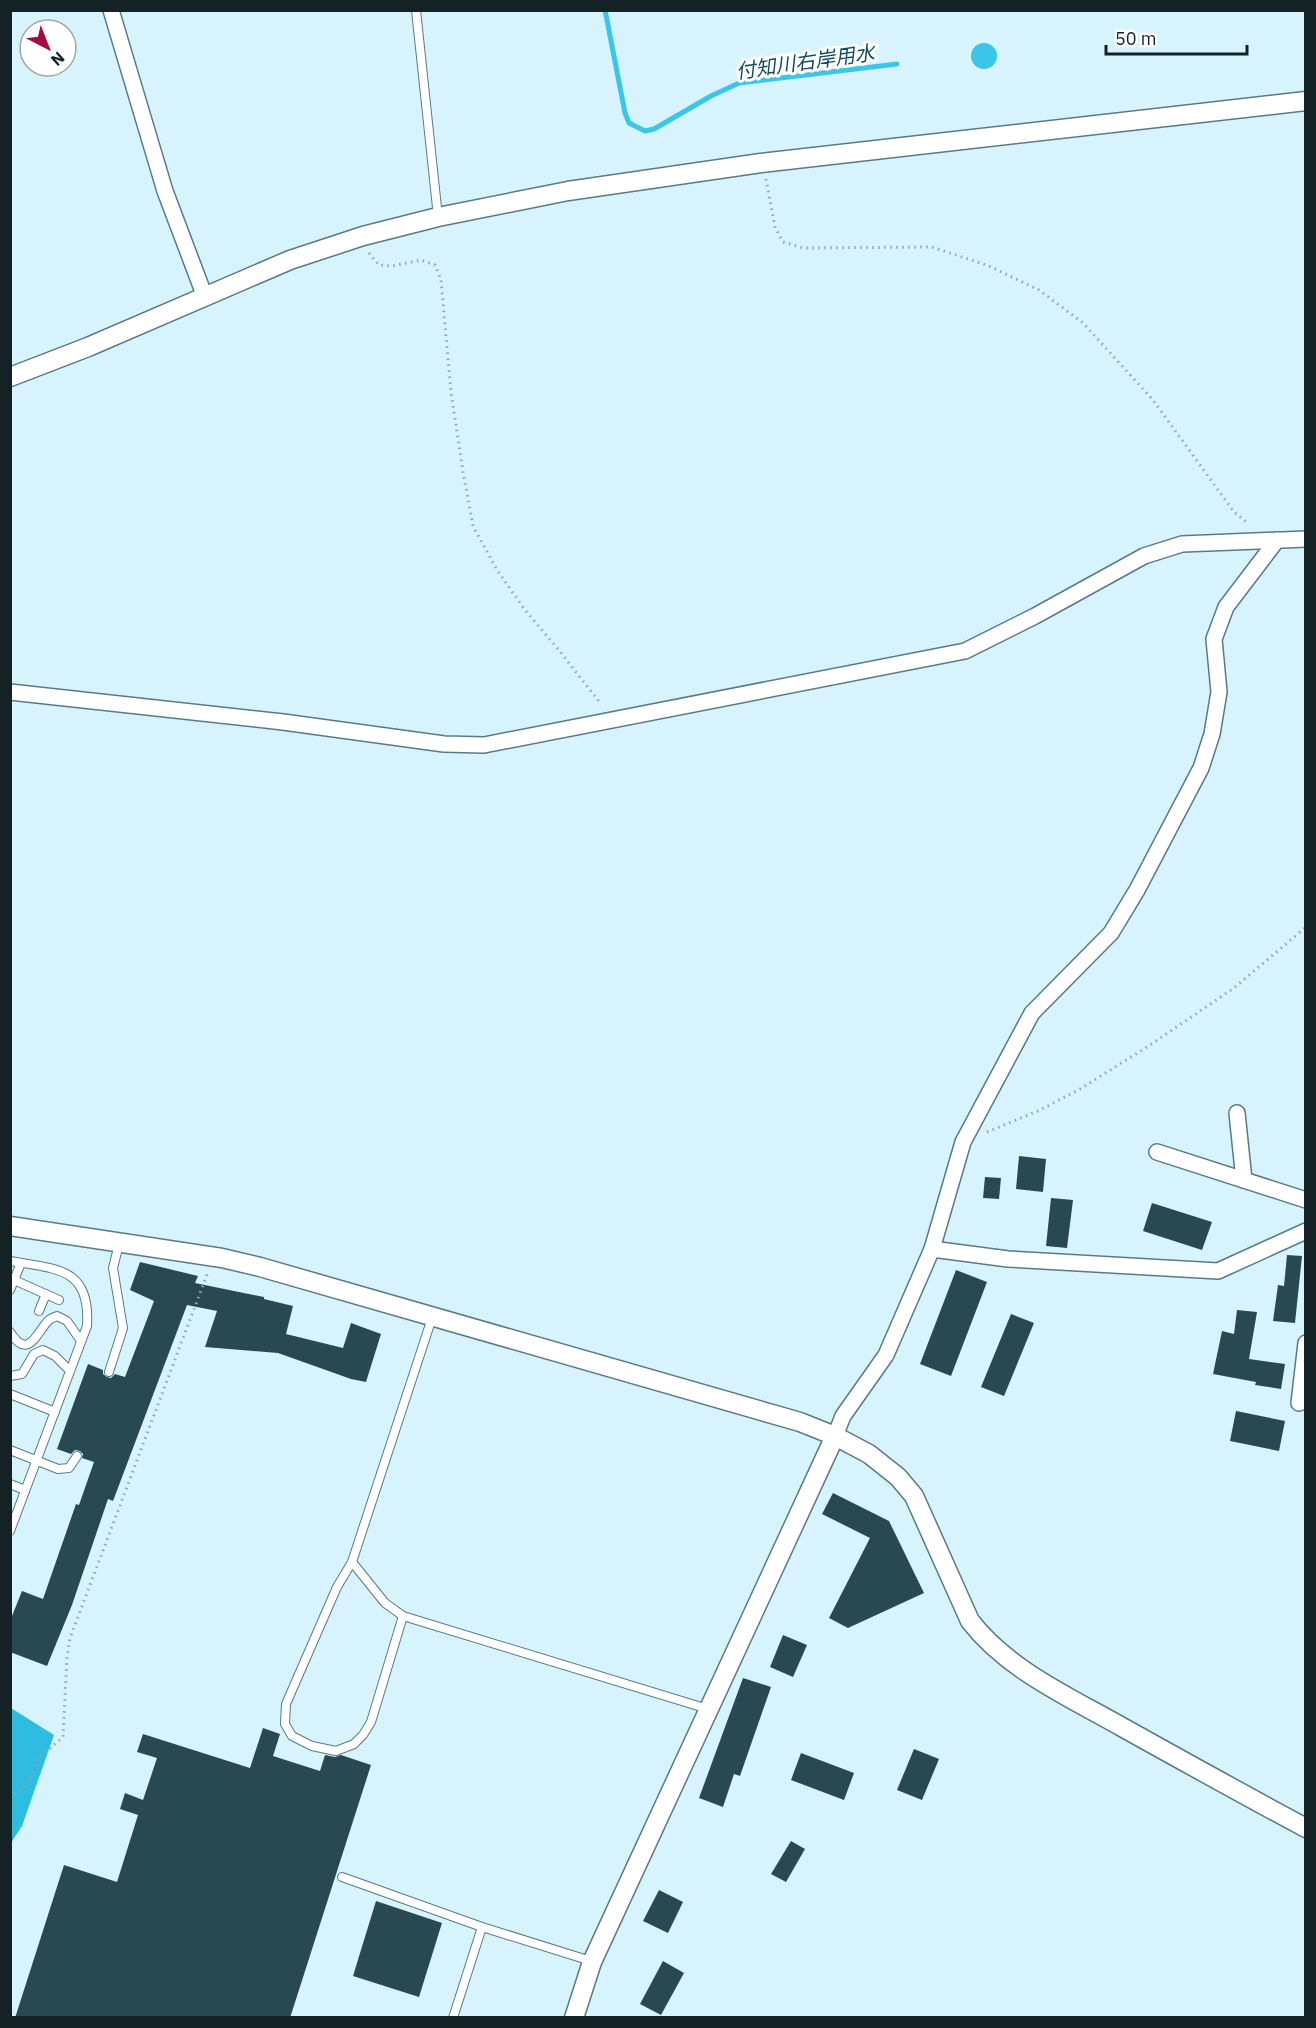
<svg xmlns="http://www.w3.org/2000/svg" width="1316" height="2028" font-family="'IBM Plex Sans','Noto Sans JP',sans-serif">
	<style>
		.forest { fill: #2ebde0 }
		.water { fill: #3ac6e9 }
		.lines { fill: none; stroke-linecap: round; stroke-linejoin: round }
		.stream { stroke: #3ac6e9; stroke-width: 5 }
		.building { fill: #294952 }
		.service-casing { stroke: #597a84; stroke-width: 10 }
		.minor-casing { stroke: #597a84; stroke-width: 18 }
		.tertiary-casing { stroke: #597a84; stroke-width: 21 }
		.path { stroke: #8fa7af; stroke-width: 3; stroke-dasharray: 1.5 4.5; stroke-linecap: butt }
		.service { stroke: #fff; stroke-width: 8 }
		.minor { stroke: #fff; stroke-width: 15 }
		.tertiary { stroke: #fff; stroke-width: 18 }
		.labels { text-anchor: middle; stroke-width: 6; stroke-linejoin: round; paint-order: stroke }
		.water-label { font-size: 20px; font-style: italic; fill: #124b5a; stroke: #fff }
	</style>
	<rect width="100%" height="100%" fill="#d7f4fe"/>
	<!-- forest -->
	<polygon class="forest" points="11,1708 54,1735 22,1826 11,1843"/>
	<!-- water -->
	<circle class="water" cx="984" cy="56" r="13"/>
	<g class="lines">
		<!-- stream -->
		<polyline class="stream" points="605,10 625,113 629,123 645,131 654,129 711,96 739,83 897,64"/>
	</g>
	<!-- building -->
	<g class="building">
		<polygon points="1019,1156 1046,1159 1043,1192 1016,1189"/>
		<polygon points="985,1177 1001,1178 999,1199 983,1198"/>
		<polygon points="1051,1198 1073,1200 1067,1248 1046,1246"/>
		<polygon points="1152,1203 1212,1222 1202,1250 1143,1231"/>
		<polygon points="1287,1255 1302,1256 1295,1323 1273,1321 1278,1285 1284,1286"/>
		<polygon points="140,1262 198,1276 195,1283 264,1297 264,1299 293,1306 286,1334 343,1348 351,1323 381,1334 366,1382 351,1379 278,1353 205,1347 217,1311 187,1305 113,1501 108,1499 72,1605 47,1666 10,1652 10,1621 22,1591 43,1599 76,1504 79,1505 94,1462 82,1458 83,1454 80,1451 75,1450 71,1454 57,1449 88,1364 103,1370 103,1374 107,1377 111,1378 115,1374 125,1377 154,1301 130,1290"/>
		<polygon points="956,1270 987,1282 951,1376 920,1364"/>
		<polygon points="1237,1310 1257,1312 1249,1359 1285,1364 1281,1389 1255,1385 1256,1382 1213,1374 1222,1331 1234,1334"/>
		<polygon points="1011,1314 1034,1323 1004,1396 981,1387"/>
		<polygon points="1236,1411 1285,1421 1279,1451 1230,1441"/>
		<polygon points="833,1493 889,1521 924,1593 848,1628 829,1618 870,1538 822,1514"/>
		<polygon points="783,1635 807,1645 793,1677 770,1667"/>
		<polygon points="743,1678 771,1687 740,1776 734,1774 723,1807 699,1798"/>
		<polygon points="263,1728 280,1734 273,1756 320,1771 325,1755 335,1757 341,1755 371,1765 290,2018 15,2018 64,1865 117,1882 138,1815 120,1809 125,1793 143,1800 157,1758 137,1752 143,1734 250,1768"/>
		<polygon points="914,1749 939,1759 922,1800 897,1790"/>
		<polygon points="801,1753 854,1773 844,1800 791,1780"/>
		<polygon points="791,1841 805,1849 786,1882 771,1874"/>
		<polygon points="659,1890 683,1902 668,1933 643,1921"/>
		<polygon points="376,1901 442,1923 419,1997 353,1976"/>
		<polygon points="663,1961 684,1973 661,2015 640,2004"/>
	</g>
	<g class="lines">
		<!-- service casing -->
		<g class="service-casing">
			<g id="service">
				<polyline points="416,10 438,217"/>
				<path d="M 10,1261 C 56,1269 91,1267 87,1326 L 10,1531"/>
				<polyline points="14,1280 59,1300"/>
				<polyline points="10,1290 21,1263"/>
				<polyline points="39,1311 46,1294"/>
				<path d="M 10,1332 C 29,1362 37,1331 49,1320 C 51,1318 55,1317 57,1316 L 67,1321 L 81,1341"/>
				<polyline points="109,1372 123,1328 113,1268 119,1244"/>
				<polyline points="10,1376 22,1374 34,1354 43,1350 55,1356 70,1371"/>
				<polyline points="10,1394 55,1412"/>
				<polyline points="10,1450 58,1469 69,1468 77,1456"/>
				<polyline points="10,1484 25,1490"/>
				<polyline points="352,1562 385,1603 403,1616 708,1709"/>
				<polyline points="403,1616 371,1722 363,1735 354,1744 336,1751 312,1746 292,1736 285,1724 286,1704 337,1587 352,1562 432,1318"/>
				<polyline points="342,1877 482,1927 591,1961"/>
				<polyline points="453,2018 482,1927"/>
			</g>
		</g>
		<!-- minor casing -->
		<g class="minor-casing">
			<g id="minor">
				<polyline points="111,10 165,191 205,297"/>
				<polyline points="10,692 283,722 444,744 484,745 965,651 1035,616 1144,556 1182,544 1306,539"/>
				<polyline points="1237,1113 1244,1180"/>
				<polyline points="1157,1152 1306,1200"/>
				<polyline points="932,1249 1008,1259 1218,1271 1306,1231"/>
				<polyline points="1299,1403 1306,1343"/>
				<polyline points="835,1436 843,1416 886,1355 932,1249 963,1142 1032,1013 1111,933 1137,890 1201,768 1212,734 1219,692 1214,639 1226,607 1277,540"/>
			</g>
		</g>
		<!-- tertiary casing -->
		<g class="tertiary-casing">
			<g id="tertiary">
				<polyline points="10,377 88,347 290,260 363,236 438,217 568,191 761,163 1306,101"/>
				<path d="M 10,1226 L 222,1258 L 260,1267 L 800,1422 L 835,1436 L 869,1454 L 898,1477 L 914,1496 L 970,1621 C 1008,1670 1069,1697 1122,1727 C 1183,1761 1244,1795 1306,1828"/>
				<polyline points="574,2018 592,1962 835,1436"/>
			</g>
		</g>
		<!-- path -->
		<g class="path">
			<polyline points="766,179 775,227 783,242 803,248 932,247 989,266 1039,290 1083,323 1153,400 1234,512 1249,524"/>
			<polyline points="369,253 379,265 392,266 421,260 435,265 441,280 451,392 463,472 473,526 497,570 525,610 558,649 601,704"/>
			<polyline points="987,1132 1038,1111 1080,1089 1147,1047 1234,988 1306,927"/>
			<polyline points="10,1799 27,1785 37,1760 63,1737 67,1657 70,1638 208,1272"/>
		</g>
		<!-- service -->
		<use href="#service" class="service"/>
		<!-- minor -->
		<use href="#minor" class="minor"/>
		<!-- tertiary -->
		<use href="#tertiary" class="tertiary"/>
	</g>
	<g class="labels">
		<!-- water labels -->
		<g class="water-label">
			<text transform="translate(805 62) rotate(-8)" y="7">付知川右岸用水</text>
		</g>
	</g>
	<!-- border -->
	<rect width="1316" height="2028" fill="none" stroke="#142226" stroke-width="24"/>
	<!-- north arrow -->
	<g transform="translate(48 48) rotate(138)"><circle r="28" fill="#ffffff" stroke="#a1a7a8" stroke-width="1.5"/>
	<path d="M0-4.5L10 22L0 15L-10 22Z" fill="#a40b44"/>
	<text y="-9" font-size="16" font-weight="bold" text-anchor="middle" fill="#142226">N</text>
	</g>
	<!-- scale -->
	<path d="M1106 45v9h141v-9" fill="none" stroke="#142226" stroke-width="3"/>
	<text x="1115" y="45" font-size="18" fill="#142226" stroke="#ffffff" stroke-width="4.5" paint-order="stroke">50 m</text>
</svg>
